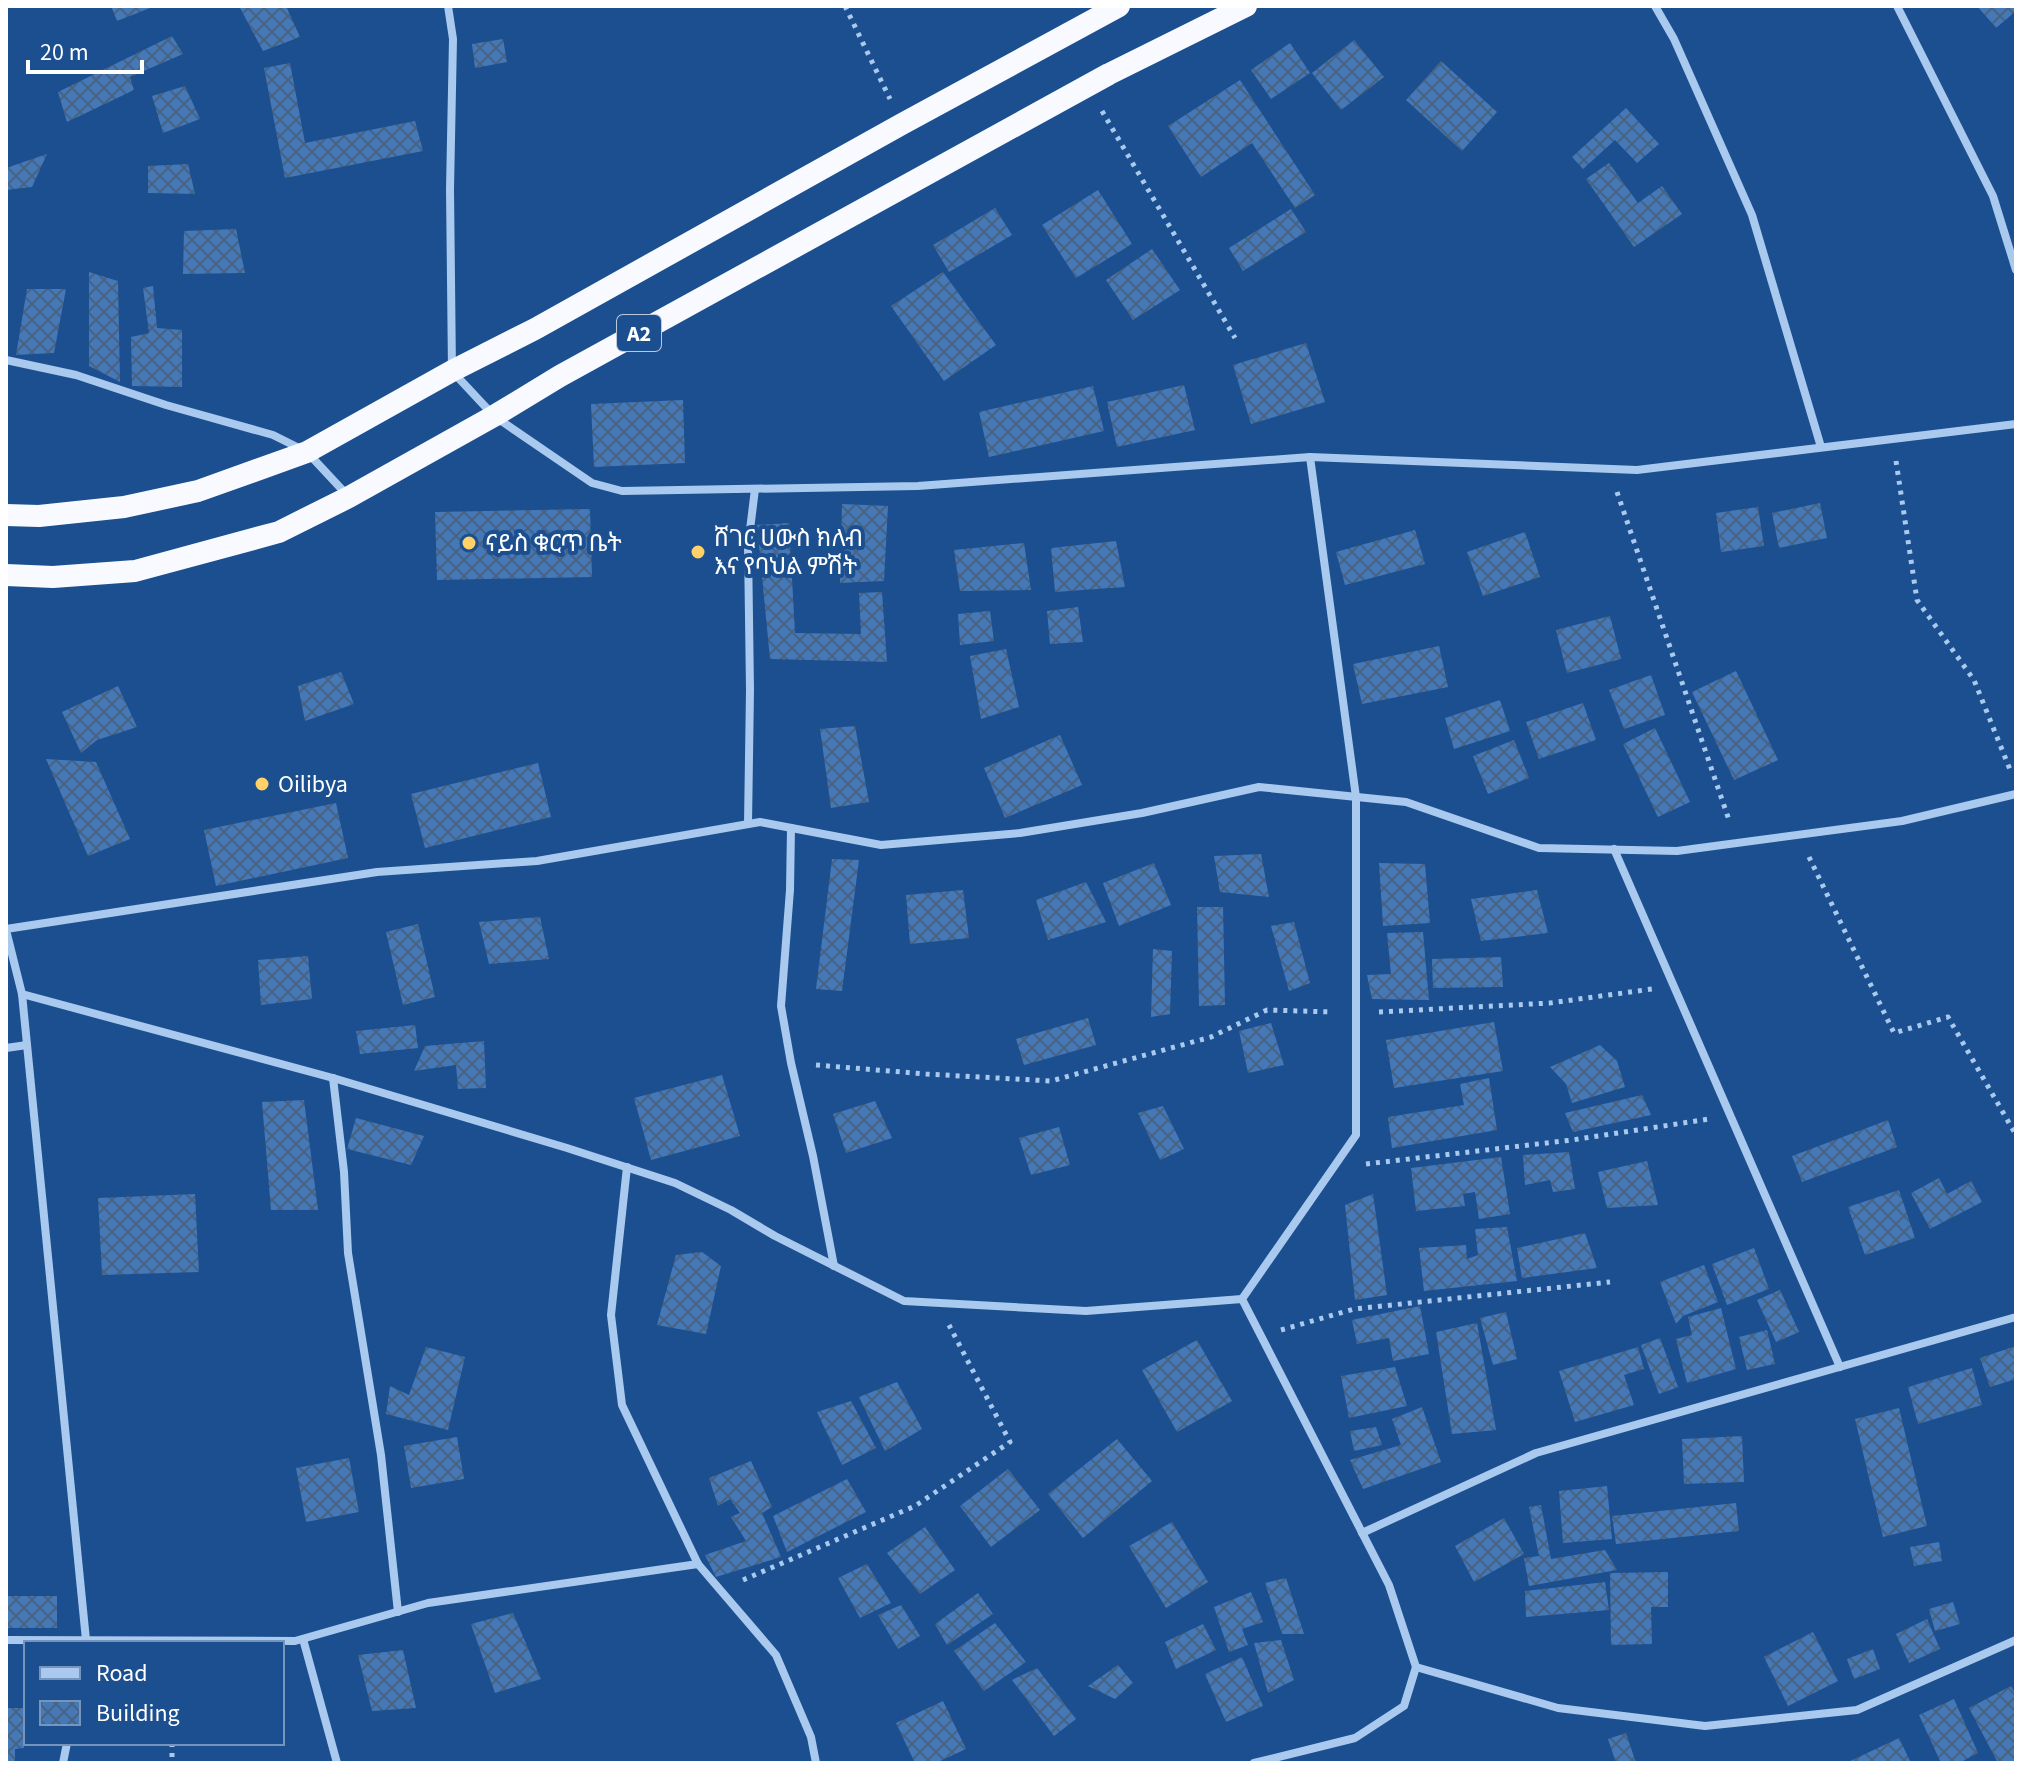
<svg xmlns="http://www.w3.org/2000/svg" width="2022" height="1769" font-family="'Source Sans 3','Noto Sans Ethiopic',sans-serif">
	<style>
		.building { fill: url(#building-cross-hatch) }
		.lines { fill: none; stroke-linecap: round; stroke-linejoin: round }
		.path { stroke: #a9c9ee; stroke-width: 5; stroke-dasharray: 4 6; stroke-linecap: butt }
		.minor { stroke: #a9c9ee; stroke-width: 8 }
		.trunk { stroke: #f8faff; stroke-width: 22 }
		.poi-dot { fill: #ffd166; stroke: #1b4f8f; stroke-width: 3 }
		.labels { text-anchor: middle; stroke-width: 8; stroke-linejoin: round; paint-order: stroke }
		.shield { fill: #1b4f8f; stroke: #bbcadd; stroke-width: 2 }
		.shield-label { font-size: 22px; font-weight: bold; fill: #fff }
		.poi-label { font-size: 24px; fill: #fff; stroke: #1b4f8f; text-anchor: start }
	</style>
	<defs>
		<pattern id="building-cross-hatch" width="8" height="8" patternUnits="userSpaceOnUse" patternTransform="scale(2)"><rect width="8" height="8" fill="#4478b7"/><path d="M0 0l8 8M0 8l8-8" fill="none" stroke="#486282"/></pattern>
	</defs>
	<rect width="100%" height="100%" fill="#1b4f8f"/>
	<!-- building -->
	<g class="building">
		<polygon points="111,6 155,6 117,21"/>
		<polygon points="239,6 286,6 300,37 263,51"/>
		<polygon points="1977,6 2016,6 2016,11 1996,28"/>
		<polygon points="172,36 183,54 130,77 134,90 67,122 58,92"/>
		<polygon points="503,39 507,62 475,68 472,44"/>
		<polygon points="1354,40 1384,77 1341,110 1312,73"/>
		<polygon points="1290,43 1310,73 1271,99 1251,70"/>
		<polygon points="1441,61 1497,112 1462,151 1406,100"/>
		<polygon points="290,63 305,143 415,121 423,151 285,178 264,68"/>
		<polygon points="1240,80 1315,195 1295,208 1252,143 1201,177 1168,126"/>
		<polygon points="185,86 200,119 163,133 152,96"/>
		<polygon points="1626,108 1659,144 1637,163 1615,140 1583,169 1572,157"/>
		<polygon points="47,154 32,187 6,190 6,168"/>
		<polygon points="1609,163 1638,203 1662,186 1682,214 1634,247 1586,179"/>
		<polygon points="188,164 195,194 148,193 148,166"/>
		<polygon points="1098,190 1132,244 1076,278 1042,225"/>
		<polygon points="995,208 1012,235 949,272 933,245"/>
		<polygon points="1291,209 1306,232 1243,271 1229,248"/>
		<polygon points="236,229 245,273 183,274 184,231"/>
		<polygon points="1152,249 1180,290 1133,320 1106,280"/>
		<polygon points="89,272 118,281 120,382 89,366"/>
		<polygon points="943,272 996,345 944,381 891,306"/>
		<polygon points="153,286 157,328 182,330 182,387 132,386 131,337 149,333 143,288"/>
		<polygon points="27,289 66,289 54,353 16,355"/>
		<polygon points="1306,343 1325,402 1251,424 1233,365"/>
		<polygon points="1184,385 1195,430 1117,447 1107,402"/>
		<polygon points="1093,386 1104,431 989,457 979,412"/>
		<polygon points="683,400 685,463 594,467 591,404"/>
		<polygon points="1820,503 1827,538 1779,548 1772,513"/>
		<polygon points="842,504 888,506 884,581 840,583"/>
		<polygon points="1758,507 1764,546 1721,552 1716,513"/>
		<polygon points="590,509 592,577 437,580 435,512"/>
		<polygon points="789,523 795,633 861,634 859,593 882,592 887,662 770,659 757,525"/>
		<polygon points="1415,530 1425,564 1345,585 1336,552"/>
		<polygon points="1525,532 1540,577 1483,596 1467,552"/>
		<polygon points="1116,541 1125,587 1055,592 1051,548"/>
		<polygon points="1024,543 1031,590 960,591 954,550"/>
		<polygon points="1078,607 1083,642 1050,644 1047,611"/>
		<polygon points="990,611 994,641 960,645 958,614"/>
		<polygon points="1610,616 1621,659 1567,673 1556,630"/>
		<polygon points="1439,646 1448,687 1362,704 1353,664"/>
		<polygon points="1006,649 1019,707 981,719 970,656"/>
		<polygon points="1736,671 1778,760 1734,780 1692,692"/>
		<polygon points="341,672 354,704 305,721 298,686"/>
		<polygon points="1651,675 1665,715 1624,729 1609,690"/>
		<polygon points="118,686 137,727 97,740 81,753 62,712"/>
		<polygon points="1500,700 1510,731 1454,749 1445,718"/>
		<polygon points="1583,703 1596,740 1539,759 1526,722"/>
		<polygon points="855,726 869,802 831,808 820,729"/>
		<polygon points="1655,728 1690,802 1658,817 1623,744"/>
		<polygon points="1060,735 1082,785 1005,818 984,768"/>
		<polygon points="1514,740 1529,778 1488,794 1473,756"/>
		<polygon points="46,759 96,762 130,839 88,856"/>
		<polygon points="538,763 551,817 425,848 411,794"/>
		<polygon points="336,803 348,858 216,886 204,830"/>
		<polygon points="1261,854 1269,897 1220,892 1214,856"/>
		<polygon points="832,859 859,860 842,991 816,989"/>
		<polygon points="1154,863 1171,905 1119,926 1103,883"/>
		<polygon points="1379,863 1425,864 1430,923 1383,926"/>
		<polygon points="1086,882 1106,922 1048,940 1036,900"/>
		<polygon points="963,890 969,938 910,944 906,895"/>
		<polygon points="1537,890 1548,933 1481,941 1471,899"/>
		<polygon points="1197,907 1223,907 1225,1005 1199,1006"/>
		<polygon points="540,917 549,959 489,964 479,922"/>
		<polygon points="1294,922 1310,983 1289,991 1271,926"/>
		<polygon points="418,924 435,997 403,1005 386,932"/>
		<polygon points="1423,932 1429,1000 1372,999 1367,975 1391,974 1387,933"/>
		<polygon points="1153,949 1172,951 1170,1014 1151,1017"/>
		<polygon points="308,956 312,999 261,1005 258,960"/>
		<polygon points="1501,957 1503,987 1433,988 1432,959"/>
		<polygon points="1088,1018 1096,1045 1024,1065 1016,1039"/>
		<polygon points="1494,1022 1503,1071 1394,1088 1386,1040"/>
		<polygon points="1271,1023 1284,1065 1248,1073 1239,1031"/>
		<polygon points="415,1025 418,1048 360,1054 356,1031"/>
		<polygon points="484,1041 486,1088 458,1089 456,1065 414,1071 425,1046"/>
		<polygon points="1600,1045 1617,1061 1625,1087 1572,1103 1566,1084 1550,1067"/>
		<polygon points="722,1075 740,1136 651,1160 634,1098"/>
		<polygon points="1489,1078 1497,1130 1392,1148 1388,1117 1464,1105 1460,1084"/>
		<polygon points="1642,1095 1651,1115 1573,1132 1565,1113"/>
		<polygon points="304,1100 318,1210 271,1210 262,1102"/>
		<polygon points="875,1101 892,1138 846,1153 833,1114"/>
		<polygon points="1163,1106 1184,1149 1160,1160 1138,1113"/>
		<polygon points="356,1118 424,1136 411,1165 347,1149"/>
		<polygon points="1888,1120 1897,1147 1802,1182 1792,1156"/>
		<polygon points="1059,1127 1070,1165 1031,1175 1019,1138"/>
		<polygon points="1569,1152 1575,1189 1553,1192 1550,1180 1525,1185 1523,1155"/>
		<polygon points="1501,1157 1510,1214 1479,1219 1475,1192 1463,1194 1465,1206 1416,1211 1411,1168"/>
		<polygon points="1647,1161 1658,1205 1607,1208 1598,1172"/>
		<polygon points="1939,1178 1947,1194 1971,1181 1982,1202 1930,1229 1911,1193"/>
		<polygon points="1899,1190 1915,1238 1865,1255 1848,1207"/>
		<polygon points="195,1194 199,1272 102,1275 98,1198"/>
		<polygon points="1373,1194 1387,1295 1355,1300 1345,1205"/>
		<polygon points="1507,1227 1517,1281 1424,1291 1419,1248 1466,1245 1467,1259 1478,1255 1475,1229"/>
		<polygon points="1585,1233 1597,1268 1522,1278 1517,1248"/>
		<polygon points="1754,1248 1769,1289 1727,1305 1712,1264"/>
		<polygon points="702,1252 721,1266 706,1334 657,1325 676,1255"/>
		<polygon points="1704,1265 1718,1302 1683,1316 1676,1324 1660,1282"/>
		<polygon points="1780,1290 1799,1332 1776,1342 1757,1300"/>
		<polygon points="1420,1306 1429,1354 1393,1361 1389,1338 1357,1344 1352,1320"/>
		<polygon points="1721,1308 1736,1369 1687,1383 1676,1339 1692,1335 1688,1317"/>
		<polygon points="1506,1312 1517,1359 1493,1365 1480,1318"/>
		<polygon points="1477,1323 1496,1430 1452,1434 1436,1332"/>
		<polygon points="1767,1330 1775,1364 1747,1370 1739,1337"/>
		<polygon points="1660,1338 1678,1387 1659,1394 1641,1345"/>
		<polygon points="1197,1340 1232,1401 1177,1432 1142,1370"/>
		<polygon points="2016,1346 2016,1379 1990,1387 1980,1358"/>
		<polygon points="426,1347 465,1357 448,1430 386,1414 390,1386 409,1395"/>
		<polygon points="1638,1347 1644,1369 1624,1375 1634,1405 1575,1422 1559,1371"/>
		<polygon points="1395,1367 1407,1406 1349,1418 1341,1376"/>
		<polygon points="1972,1368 1982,1405 1918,1424 1908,1387"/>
		<polygon points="897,1382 922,1429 885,1451 859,1397"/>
		<polygon points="851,1401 876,1448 842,1465 817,1412"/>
		<polygon points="1422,1407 1441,1462 1363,1489 1350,1460 1401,1445 1392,1419"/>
		<polygon points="1899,1408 1927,1526 1883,1537 1855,1419"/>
		<polygon points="1376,1427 1382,1445 1354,1451 1350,1431"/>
		<polygon points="1742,1436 1744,1482 1684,1484 1682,1439"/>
		<polygon points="457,1437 464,1479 411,1488 404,1446"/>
		<polygon points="1117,1439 1152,1481 1083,1538 1048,1494"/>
		<polygon points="349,1458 359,1512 306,1522 296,1468"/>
		<polygon points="751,1461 772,1507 762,1513 781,1557 716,1577 705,1555 746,1541 731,1517 740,1513 730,1499 718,1506 709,1478"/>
		<polygon points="1008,1469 1040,1510 991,1547 960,1506"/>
		<polygon points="847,1479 866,1512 787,1552 773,1516"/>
		<polygon points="1607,1486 1612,1539 1563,1543 1559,1491"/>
		<polygon points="1736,1503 1739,1531 1616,1544 1612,1516"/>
		<polygon points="1541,1505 1551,1559 1605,1550 1617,1570 1529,1586 1524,1558 1539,1556 1529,1507"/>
		<polygon points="1504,1518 1524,1554 1474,1582 1455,1546"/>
		<polygon points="1172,1522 1208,1582 1166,1608 1129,1546"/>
		<polygon points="925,1527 955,1570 920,1594 887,1553"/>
		<polygon points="1939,1542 1942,1561 1914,1566 1910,1547"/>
		<polygon points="867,1564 891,1603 860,1618 838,1578"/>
		<polygon points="1668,1572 1668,1607 1651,1607 1652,1644 1611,1645 1610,1573"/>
		<polygon points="1286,1578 1304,1634 1282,1634 1265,1583"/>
		<polygon points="1605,1582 1609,1610 1526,1617 1525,1591"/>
		<polygon points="1251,1592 1263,1622 1242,1629 1248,1645 1229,1652 1214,1607"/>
		<polygon points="978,1593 993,1614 947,1645 935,1624"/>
		<rect x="6" y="1596" width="51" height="32"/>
		<polygon points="1953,1602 1960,1624 1935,1631 1929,1609"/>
		<polygon points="901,1605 920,1636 898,1649 878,1615"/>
		<polygon points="513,1613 541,1679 495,1693 471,1624"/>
		<polygon points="1927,1619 1940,1649 1909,1663 1896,1634"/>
		<polygon points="995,1623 1026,1662 984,1691 954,1651"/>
		<polygon points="1203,1624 1216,1650 1176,1669 1165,1642"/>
		<polygon points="1813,1632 1838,1681 1788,1706 1764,1657"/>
		<polygon points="1281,1640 1294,1680 1268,1693 1254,1643"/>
		<polygon points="1873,1649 1880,1669 1854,1679 1847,1659"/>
		<polygon points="403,1650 416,1708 372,1711 358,1655"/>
		<polygon points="1242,1657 1263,1706 1226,1722 1205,1674"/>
		<polygon points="1118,1665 1133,1683 1115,1699 1088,1686"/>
		<polygon points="1037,1668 1076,1719 1054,1736 1012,1680"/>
		<polygon points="2011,1686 2016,1695 2016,1763 1998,1763 1969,1708"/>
		<polygon points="1954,1699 1978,1753 1959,1763 1941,1763 1919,1715"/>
		<polygon points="943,1701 966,1749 936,1763 915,1763 896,1723"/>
		<polygon points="6,1708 23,1708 24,1748 15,1749 15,1763 6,1763"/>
		<polygon points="1626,1733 1636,1763 1616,1763 1608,1739"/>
		<polygon points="1899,1738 1911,1763 1846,1763"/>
	</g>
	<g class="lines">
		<!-- path -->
		<g class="path">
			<polyline points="845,6 890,99"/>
			<polyline points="1102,111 1235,338"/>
			<polyline points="1896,461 1917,600 1974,680 2011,772"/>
			<polyline points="1617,492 1730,823"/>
			<polyline points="1809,857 1894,1033 1948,1017 2016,1135"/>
			<polyline points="1379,1012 1550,1003 1652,989"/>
			<polyline points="816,1065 926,1074 1051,1081 1211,1037 1267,1010 1333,1012"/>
			<polyline points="1366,1164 1572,1140 1709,1119"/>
			<polyline points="1281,1330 1354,1309 1610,1282"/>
			<polyline points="743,1580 915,1506 1010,1442 949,1325"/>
			<polyline points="172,1743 172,1763"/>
		</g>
		<!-- minor -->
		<g class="minor">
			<polyline points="448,6 453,39 450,189 452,371 494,416 592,483 622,491 918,486 1310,457 1637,470 2016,424"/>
			<polyline points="1655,6 1674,39 1752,215 1821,447"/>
			<polyline points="1897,6 1993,196 2016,270"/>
			<polyline points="6,360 76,375 166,405 273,435 307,452 348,496"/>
			<polyline points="748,824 750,690 748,546 755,489"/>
			<polyline points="791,828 790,890 781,1006 791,1063 813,1156 834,1266"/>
			<polyline points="1614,849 1840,1367"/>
			<polyline points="6,929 377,872 537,861 760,822 881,845 1020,833 1142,813 1259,787 1406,802 1539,848 1677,851 1902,821 2016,794"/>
			<polyline points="6,930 22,994 86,1640"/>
			<polyline points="22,994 333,1078 567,1148 675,1183 731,1210 775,1236 904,1301 1086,1311 1242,1299 1389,1585 1416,1667 1404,1706 1355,1738 1254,1763"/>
			<polyline points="6,1048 27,1045"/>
			<polyline points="333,1078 344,1172 348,1253 381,1455 398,1612"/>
			<polyline points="627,1167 611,1315 622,1405 698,1564 776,1655 811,1737 816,1763"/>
			<polyline points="1242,1299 1356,1135 1356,797 1310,457"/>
			<polyline points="1362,1533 1536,1453 2016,1317"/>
			<polyline points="303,1639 337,1763"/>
			<polyline points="6,1640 295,1641 428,1603 698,1564"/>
			<polyline points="1416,1667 1558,1708 1705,1726 1857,1710 2016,1640"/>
			<polyline points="63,1763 67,1743"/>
		</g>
		<!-- trunk -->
		<g class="trunk">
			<polyline points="6,515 39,516 124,507 198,491 307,452 452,371 535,329 902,124 1119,6"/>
			<polyline points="6,575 53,577 135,571 279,532 349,497 494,416 560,376 1109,74 1246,6"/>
		</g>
	</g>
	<!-- markers -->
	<g class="poi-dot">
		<circle cx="469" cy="543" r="8"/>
		<circle cx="698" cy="552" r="8"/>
		<circle cx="262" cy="784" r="8"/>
	</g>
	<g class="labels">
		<!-- shield labels -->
		<rect class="shield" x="617" y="315" width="44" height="36" rx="6"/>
		<g class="shield-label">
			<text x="639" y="341">A2</text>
		</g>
		<!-- poi labels -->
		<g class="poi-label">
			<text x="714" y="546">ሸገር ሀውስ ክለብ<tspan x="714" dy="28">እና የባህል ምሽት</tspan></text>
			<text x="485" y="551">ናይስ ቁርጥ ቤት</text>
			<text x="278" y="792">Oilibya</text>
		</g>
	</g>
	<!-- border -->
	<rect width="2022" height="1769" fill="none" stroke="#ffffff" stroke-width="16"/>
	<!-- legend -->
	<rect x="24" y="1641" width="260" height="104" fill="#1b4f8f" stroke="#7695bc" stroke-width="2"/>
	<rect x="40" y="1667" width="40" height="12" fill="#a9c9ee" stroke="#7695bc" stroke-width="2"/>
	<text x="96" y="1681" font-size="24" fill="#ffffff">Road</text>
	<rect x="40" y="1701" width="40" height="24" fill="url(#building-cross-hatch)" stroke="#7695bc" stroke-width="2"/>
	<text x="96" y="1721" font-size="24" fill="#ffffff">Building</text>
	<!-- scale -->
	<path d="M28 60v12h114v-12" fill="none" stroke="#ffffff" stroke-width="4"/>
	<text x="40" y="60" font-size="24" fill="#ffffff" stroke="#1b4f8f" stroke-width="6" paint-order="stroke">20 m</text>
</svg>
